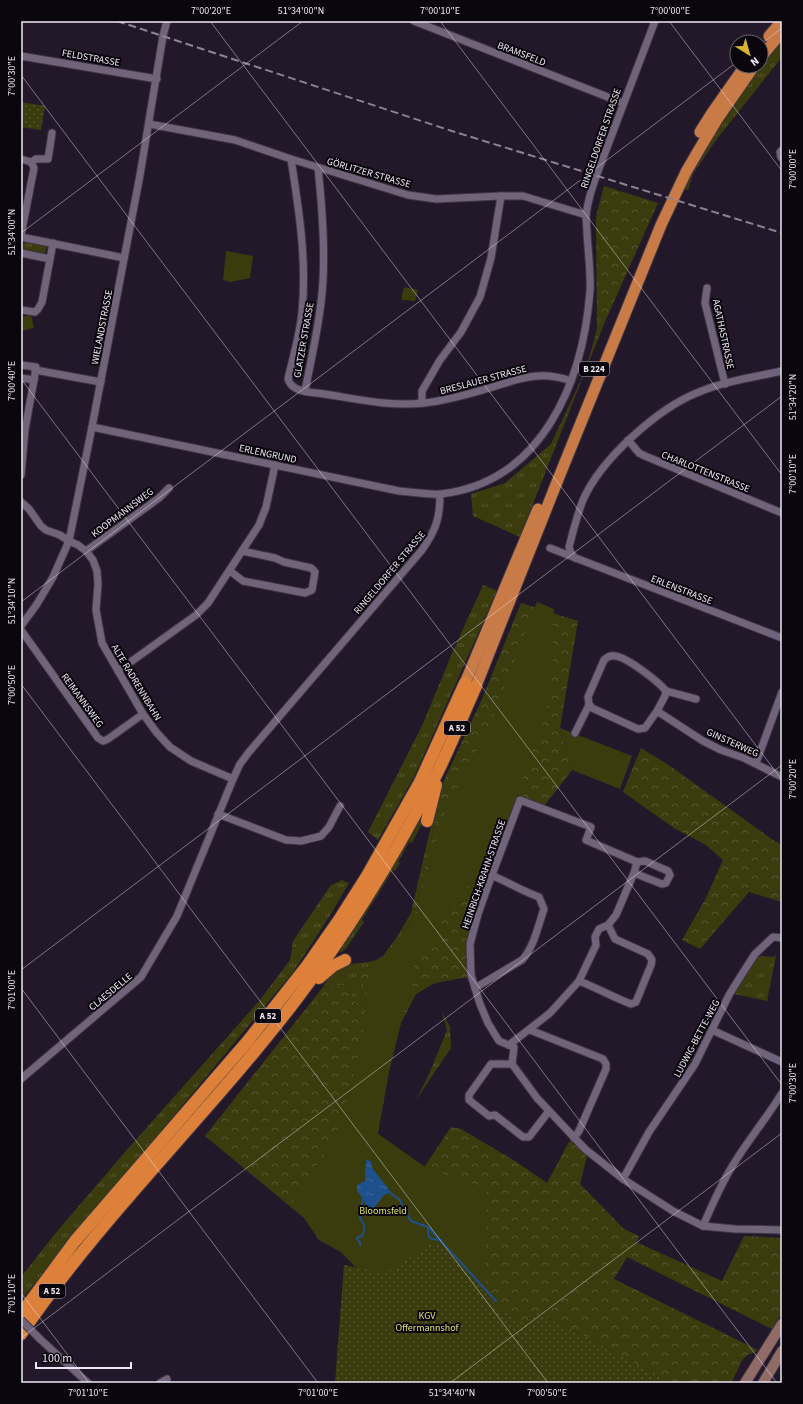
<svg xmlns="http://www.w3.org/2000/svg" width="803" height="1404" font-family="'Source Sans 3',sans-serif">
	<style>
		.grass { fill: url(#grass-tufts) }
		.forest { fill: url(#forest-crowns) }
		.park { fill: #3a3c0e }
		.garden { fill: url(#garden-dots) }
		.water { fill: url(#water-ripples) }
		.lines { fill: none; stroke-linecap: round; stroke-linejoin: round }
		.stream { stroke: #1e508c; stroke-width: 2 }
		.minor-casing { stroke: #3e3544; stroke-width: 9 }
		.secondary-casing { stroke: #3e3544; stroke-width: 12 }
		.trunk-casing { stroke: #3e3544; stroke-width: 13 }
		.motorway-casing { stroke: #3e3544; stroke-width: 14 }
		.minor { stroke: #71647a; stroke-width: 7 }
		.secondary { stroke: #916c67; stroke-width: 10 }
		.trunk { stroke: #c87a47; stroke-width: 11 }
		.motorway { stroke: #dd803a; stroke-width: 12 }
		.rail { stroke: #8d8393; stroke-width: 2; stroke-dasharray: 8 4; stroke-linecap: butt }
		.minor-bridge-casing { stroke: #3e3544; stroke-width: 9; stroke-linecap: butt }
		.minor-bridge { stroke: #71647a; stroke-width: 7 }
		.ticks { fill: none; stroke: #efe7f4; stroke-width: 1; stroke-opacity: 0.45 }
		.labels { text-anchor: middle; stroke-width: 4; stroke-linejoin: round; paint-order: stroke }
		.shield { fill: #0a060d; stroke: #aaa4af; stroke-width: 1 }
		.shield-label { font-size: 9px; font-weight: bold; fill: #efe7f4 }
		.street-label { font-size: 10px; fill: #efe7f4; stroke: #0a060d }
		.park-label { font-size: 10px; fill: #dde26b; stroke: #0a060d }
		.neatline { fill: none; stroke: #efe7f4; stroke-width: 1.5 }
		.ticks-label { font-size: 10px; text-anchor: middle; fill: #efe7f4 }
	</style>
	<defs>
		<pattern id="grass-tufts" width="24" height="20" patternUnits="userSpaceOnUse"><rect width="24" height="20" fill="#3a3c0e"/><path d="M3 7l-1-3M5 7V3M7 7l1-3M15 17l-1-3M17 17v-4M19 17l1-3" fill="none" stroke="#575832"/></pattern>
		<pattern id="forest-crowns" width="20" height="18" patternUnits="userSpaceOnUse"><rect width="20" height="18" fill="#3a3c0e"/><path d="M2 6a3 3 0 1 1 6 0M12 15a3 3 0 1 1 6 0" fill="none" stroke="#575832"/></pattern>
		<pattern id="garden-dots" width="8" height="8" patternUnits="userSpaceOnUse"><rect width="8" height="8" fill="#3a3c0e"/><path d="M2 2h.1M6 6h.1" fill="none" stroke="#575832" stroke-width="1.8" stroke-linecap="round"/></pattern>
		<pattern id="water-ripples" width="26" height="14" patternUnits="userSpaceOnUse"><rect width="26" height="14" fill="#1e508c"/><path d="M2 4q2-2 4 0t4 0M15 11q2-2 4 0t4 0" fill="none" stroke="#3f699d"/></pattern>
	</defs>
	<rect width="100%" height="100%" fill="#23182a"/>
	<!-- grass -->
	<g class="grass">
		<polygon points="782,38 782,57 716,140 693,174 688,190 684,189 704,148 759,66 761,66 763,61"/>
		<polygon points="24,241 47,245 45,254 22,250"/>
		<polygon points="586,369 520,537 473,516 471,494 505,483 551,444"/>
		<polygon points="483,585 497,591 414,777 378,840 368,832 422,726 453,651"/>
		<path d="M 438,783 L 442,784 L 439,791 L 434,826 L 415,913 L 411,921 L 389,954 L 377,966 L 367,999 L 356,1003 L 345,985 L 323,987 C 326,982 330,973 335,969 C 346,960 369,967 383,956 L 397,937 L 411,913 L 431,826 L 429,825 Z"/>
		<polygon points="424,810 424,819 412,843 409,842 398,862 400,863 395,871 393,870 362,920 364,922 347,947 341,953 338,951 367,908 414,831"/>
		<polygon points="342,880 349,883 331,914 294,971 21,1300 21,1277 54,1235 125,1152 260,1000 290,960 293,941 320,901 331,885"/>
		<polygon points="776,955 767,1001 734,994 758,957 764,956 773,957"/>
		<polygon points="442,1012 450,1027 451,1048 416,1100 429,1074 447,1030"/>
	</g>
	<!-- forest -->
	<g class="forest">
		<polygon points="604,186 658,203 604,324 586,369 597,329 596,217"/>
		<path d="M 521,603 L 578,621 L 560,728 L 572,770 L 545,805 L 518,795 L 472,924 L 467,962 L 468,977 L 435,983 L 416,994 L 401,1023 L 389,1072 L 372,1166 L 361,1263 L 319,1240 L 304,1218 L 205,1136 L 323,987 L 345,985 L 356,1003 L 367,999 L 358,967 L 377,966 C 391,951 406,933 415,913 L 434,826 L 439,791 L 482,699 Z"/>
		<polygon points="641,748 670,766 773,840 782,845 782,902 749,892 700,949 682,940 706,898 723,860 706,845 674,828 623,792"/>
		<path d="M 451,1127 L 461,1129 L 515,1161 L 547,1183 L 569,1142 L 571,1141 L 587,1156 L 580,1184 L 624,1229 L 639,1236 L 636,1242 L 722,1281 L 744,1236 L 782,1238 L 782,1313 L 772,1329 L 627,1257 L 614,1279 L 758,1350 C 754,1354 749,1353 746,1356 C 740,1361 736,1376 731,1383 L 672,1383 L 584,1336 L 537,1313 L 528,1325 L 501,1310 L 441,1244 L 415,1181 Z"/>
	</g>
	<!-- park -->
	<g class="park">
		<polygon points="226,251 253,256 250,278 230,282 223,280"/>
		<polygon points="404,287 418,290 415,301 402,300 402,295"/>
		<polygon points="31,315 34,328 21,331 21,317"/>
		<path d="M 537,602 L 554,609 C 552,628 554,646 553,665 C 552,685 547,705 542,725 L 493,862 L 461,892 L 446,912 L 435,936 L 413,968 L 416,975 C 398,1026 386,1079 377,1133 L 428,1169 L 487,1188 L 485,1290 L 436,1247 L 380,1281 L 355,1267 L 291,1198 L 304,1182 L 327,1151 L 339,1127 L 352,1082 L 363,1031 L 366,1008 L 369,966 L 380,964 L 408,926 L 414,928 L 423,886 L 444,814 L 491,722 Z"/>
		<polygon points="560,728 632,756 620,789 572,770"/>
	</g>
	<!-- garden -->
	<g class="garden">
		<polygon points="21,102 45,106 41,130 21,127"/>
		<polygon points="431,1243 441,1244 501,1310 528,1325 537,1313 584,1336 672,1383 335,1383 344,1265 384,1273 404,1262"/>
	</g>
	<!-- water -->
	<polygon class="water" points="366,1160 371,1161 372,1168 391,1192 384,1195 373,1209 368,1210 366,1207 364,1200 357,1191 357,1185 365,1181"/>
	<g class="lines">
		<!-- stream -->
		<g class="stream">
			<polyline points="390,1193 400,1200 401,1203 411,1221 428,1227 496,1301"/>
			<path d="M 428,1227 C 427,1238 430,1240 441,1240"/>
			<path d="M 360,1245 L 360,1242 L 357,1239 L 358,1237 L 362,1236 C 366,1229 365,1224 360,1218 L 363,1198"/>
		</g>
		<!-- minor casing -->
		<g class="minor-casing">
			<g id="minor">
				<polyline points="414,21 623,103"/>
				<polyline points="21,56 157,79"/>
				<polyline points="149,124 235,140 291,159 408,195 436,199 501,196 523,196 586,215"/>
				<polyline points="782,150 780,152 781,157 782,158"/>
				<polyline points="21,159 31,162 34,168 21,235"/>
				<path d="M 291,159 C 299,210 307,261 302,312 C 300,334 293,357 288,379 C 292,393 312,392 324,394 C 357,399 391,407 424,403 C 445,401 465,395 486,389 C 517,380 537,369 571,381"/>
				<polyline points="31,162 36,159 48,159 52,133"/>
				<polyline points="21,237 124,258"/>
				<polyline points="21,253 50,259 53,243"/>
				<polyline points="707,288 705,303 725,384"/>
				<polyline points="21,310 35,312 38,309 42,302 50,259"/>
				<polyline points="21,365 36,367 34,380 21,378"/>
				<polyline points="35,370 101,382"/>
				<path d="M 305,391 C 312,355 321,317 323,280 C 325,242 322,205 318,168"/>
				<polyline points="422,403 422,391 440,360 461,332 480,297 491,258 501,196"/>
				<path d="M 92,427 L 399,491 C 412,492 428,495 441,494 C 543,482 583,381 590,291 C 591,272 588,252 587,233 C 587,227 586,221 586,215 C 588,199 594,181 600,166 L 655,21"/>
				<polyline points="628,440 639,453 645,456 782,513"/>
				<polyline points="21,475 25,430 34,380"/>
				<polyline points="21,502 29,509 41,526 46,530 60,535 69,541 78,545 86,551 93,560 97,571 98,584 96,610 102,643 143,714 157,733 170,747 191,761 233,779"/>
				<polyline points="550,548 782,638"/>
				<polyline points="86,551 159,498 169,488"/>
				<path d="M 575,558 L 571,553 L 569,547 C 573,532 577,515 583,500 C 601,459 658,408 699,392 C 725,381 755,377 782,371"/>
				<polyline points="230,571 243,581 305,593 312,590 315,572 311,568 284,562 275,558 242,551"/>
				<polyline points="21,626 37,604 53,577 69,541 92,427 140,175 163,36 167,21"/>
				<polyline points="21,630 98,738 103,741 108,739 143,714"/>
				<polyline points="118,671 196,615 208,603 259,525 266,507 275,465"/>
				<polyline points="666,691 696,699"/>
				<path d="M 657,711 L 665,696 L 666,691 C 659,682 627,657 615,656 C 610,655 607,657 604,660 L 588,697 L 589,704 L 592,708 L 638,729 L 645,728 L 657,711 L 703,741 L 721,750 L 744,758 L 782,777"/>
				<polyline points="575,733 589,705"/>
				<polyline points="756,763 782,692"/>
				<polyline points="218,814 286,840 301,841 321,836 329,827 340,806"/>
				<polyline points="634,873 662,884 666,883 670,875 668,871 645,861 637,862 586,840 591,827 520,800 489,883 478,914 470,944 471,975 480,1004 488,1023 499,1041 514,1047 512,1064 537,1098 585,1149 623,1179 673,1211 703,1226 735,1229 782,1230"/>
				<polyline points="579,981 596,945 595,937 599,929 608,925 616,915 634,873 637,862"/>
				<path d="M 475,988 L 522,960 C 534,947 538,926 544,909 L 539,897 C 522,891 508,882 491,875"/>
				<polyline points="530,1030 603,1059 606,1064 606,1069 579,1131 574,1138"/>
				<polyline points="712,1030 782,1062"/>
				<path d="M 509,1045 L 550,1013 L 579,981 C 597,988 613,997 631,1004 L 636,1002 L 651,965 L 652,960 L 648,954 L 615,939 L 608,925"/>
				<polyline points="512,1064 491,1064 469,1095 469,1100 489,1116 495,1115 523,1137 529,1137 549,1111"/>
				<path d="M 21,1079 L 141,977 L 177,916 L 233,779 L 240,764 L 249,752 L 422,550 C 436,530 440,518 440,494"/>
				<polyline points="623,1179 649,1132 695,1064 729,995 742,974 755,954 773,937 782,938"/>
				<path d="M 703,1226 C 712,1205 721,1184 733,1165 C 748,1140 767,1118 782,1093"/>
				<polyline points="40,1339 88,1383"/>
				<polyline points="160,1383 167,1379"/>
			</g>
		</g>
		<!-- secondary casing -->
		<g class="secondary-casing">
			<g id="secondary">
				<polyline points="745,1383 782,1324"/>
				<polyline points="763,1383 782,1351"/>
			</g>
		</g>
		<!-- trunk casing -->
		<g class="trunk-casing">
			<g id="trunk">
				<polyline points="769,36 782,21"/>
				<polyline points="761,57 782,32"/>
				<polyline points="700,132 712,113 745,66"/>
				<polyline points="465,683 538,509"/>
				<polyline points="476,686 559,477 661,225 686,172 697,153 718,118 754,66"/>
			</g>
		</g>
		<!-- motorway casing -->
		<g class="motorway-casing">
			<g id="motorway">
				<polyline points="427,821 436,785"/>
				<polyline points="319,978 333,966 345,960"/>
				<polyline points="21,1314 75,1241 247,1042 307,966 339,920 367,876 420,782 465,683"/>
				<path d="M 21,1334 C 102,1215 208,1115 295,1001 C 347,933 392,860 431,785 C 448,753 461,719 476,686"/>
			</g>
		</g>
		<!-- minor -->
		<use href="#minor" class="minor"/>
		<!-- secondary -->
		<use href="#secondary" class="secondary"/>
		<!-- trunk -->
		<use href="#trunk" class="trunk"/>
		<!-- motorway -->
		<use href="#motorway" class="motorway"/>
		<!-- rail -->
		<polyline class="rail" points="117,21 455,132 782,233"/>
		<!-- minor-bridge casing -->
		<g class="minor-bridge-casing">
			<polyline id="minor-bridge" points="21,1320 40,1339"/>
		</g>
		<!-- minor-bridge -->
		<use href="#minor-bridge" class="minor-bridge"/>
	</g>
	<!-- ticks -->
	<path class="ticks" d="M 210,21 L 782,780M 440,21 L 782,475M 669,21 L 782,171M 761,44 L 782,28M 21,75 L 782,1085M 21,233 L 303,21M 21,379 L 777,1383M 21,602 L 737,62M 21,684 L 548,1383M 21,970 L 782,396M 21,988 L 318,1383M 21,1293 L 89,1383M 21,1338 L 782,765M 450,1383 L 782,1133"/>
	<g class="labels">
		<!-- shield labels -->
		<g class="shield">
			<rect x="579" y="362" width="30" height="14" rx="3"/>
			<rect x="444" y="721" width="26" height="14" rx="3"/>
			<rect x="255" y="1009" width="26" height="14" rx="3"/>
			<rect x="39" y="1284" width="26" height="14" rx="3"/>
		</g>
		<g class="shield-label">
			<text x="594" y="372">B 224</text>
			<text x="457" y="731">A 52</text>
			<text x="268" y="1019">A 52</text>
			<text x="52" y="1294">A 52</text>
		</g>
		<!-- street labels -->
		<g class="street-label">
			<text transform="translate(522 53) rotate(21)" y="4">BRAMSFELD</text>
			<text transform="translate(91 57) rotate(10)" y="4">FELDSTRASSE</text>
			<text transform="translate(600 138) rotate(-71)" y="4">RINGELDORFER STRASSE</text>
			<text transform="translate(369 172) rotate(16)" y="4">GÖRLITZER STRASSE</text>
			<text transform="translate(101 327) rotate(-79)" y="4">WIELANDSTRASSE</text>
			<text transform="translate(724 334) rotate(78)" y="4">AGATHASTRASSE</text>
			<text transform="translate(303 340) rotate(-80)" y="4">GLATZER STRASSE</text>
			<text transform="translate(483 379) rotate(-15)" y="4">BRESLAUER STRASSE</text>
			<text transform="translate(268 453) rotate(12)" y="4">ERLENGRUND</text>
			<text transform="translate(706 471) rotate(22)" y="4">CHARLOTTENSTRASSE</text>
			<text transform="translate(122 512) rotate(-37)" y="4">KOOPMANNSWEG</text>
			<text transform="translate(389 572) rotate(-50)" y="4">RINGELDORFER STRASSE</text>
			<text transform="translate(682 589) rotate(21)" y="4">ERLENSTRASSE</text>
			<text transform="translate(137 682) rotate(59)" y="4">ALTE RADRENNBAHN</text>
			<text transform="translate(83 700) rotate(54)" y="4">REIMANNSWEG</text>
			<text transform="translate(733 742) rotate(24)" y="4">GINSTERWEG</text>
			<text transform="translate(483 874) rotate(-71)" y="4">HEINRICH-KRAHN-STRASSE</text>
			<text transform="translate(110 991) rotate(-40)" y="4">CLAESDELLE</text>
			<text transform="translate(696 1038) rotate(-62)" y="4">LUDWIG-BETTE-WEG</text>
		</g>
		<!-- park labels -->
		<g class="park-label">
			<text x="383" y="1214">Bloomsfeld</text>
			<text x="427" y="1319">KGV<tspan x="427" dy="12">Offermannshof</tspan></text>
		</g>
	</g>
	<!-- border -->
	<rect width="803" height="1404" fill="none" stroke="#0a060d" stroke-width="44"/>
	<!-- north arrow -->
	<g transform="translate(749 54) rotate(143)"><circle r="19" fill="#0a060d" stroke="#666069"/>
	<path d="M0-3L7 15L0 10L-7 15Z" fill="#dab333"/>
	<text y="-6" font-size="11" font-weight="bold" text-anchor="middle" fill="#efe7f4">N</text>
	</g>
	<!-- scale -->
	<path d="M36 1362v6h95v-6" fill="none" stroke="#efe7f4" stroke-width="2"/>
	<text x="42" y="1362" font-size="12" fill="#efe7f4" stroke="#0a060d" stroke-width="3" paint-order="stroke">100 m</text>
	<rect x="22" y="22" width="759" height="1360" class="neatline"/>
	<g class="ticks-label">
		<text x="211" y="14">7°00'20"E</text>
		<text x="301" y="14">51°34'00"N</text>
		<text x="440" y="14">7°00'10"E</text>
		<text x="670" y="14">7°00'00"E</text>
		<text transform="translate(11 76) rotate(-90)" y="4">7°00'30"E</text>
		<text transform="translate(792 169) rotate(-90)" y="4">7°00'00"E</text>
		<text transform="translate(11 232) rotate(-90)" y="4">51°34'00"N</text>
		<text transform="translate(11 381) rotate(-90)" y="4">7°00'40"E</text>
		<text transform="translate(792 397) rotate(-90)" y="4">51°34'20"N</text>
		<text transform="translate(792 474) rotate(-90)" y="4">7°00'10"E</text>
		<text transform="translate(11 601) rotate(-90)" y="4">51°34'10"N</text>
		<text transform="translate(11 685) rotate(-90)" y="4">7°00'50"E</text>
		<text transform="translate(792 779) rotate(-90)" y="4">7°00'20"E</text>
		<text transform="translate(11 990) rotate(-90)" y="4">7°01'00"E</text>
		<text transform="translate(792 1083) rotate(-90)" y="4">7°00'30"E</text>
		<text transform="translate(11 1294) rotate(-90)" y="4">7°01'10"E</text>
		<text x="88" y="1396">7°01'10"E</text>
		<text x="318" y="1396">7°01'00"E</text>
		<text x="452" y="1396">51°34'40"N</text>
		<text x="547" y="1396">7°00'50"E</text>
	</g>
</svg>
